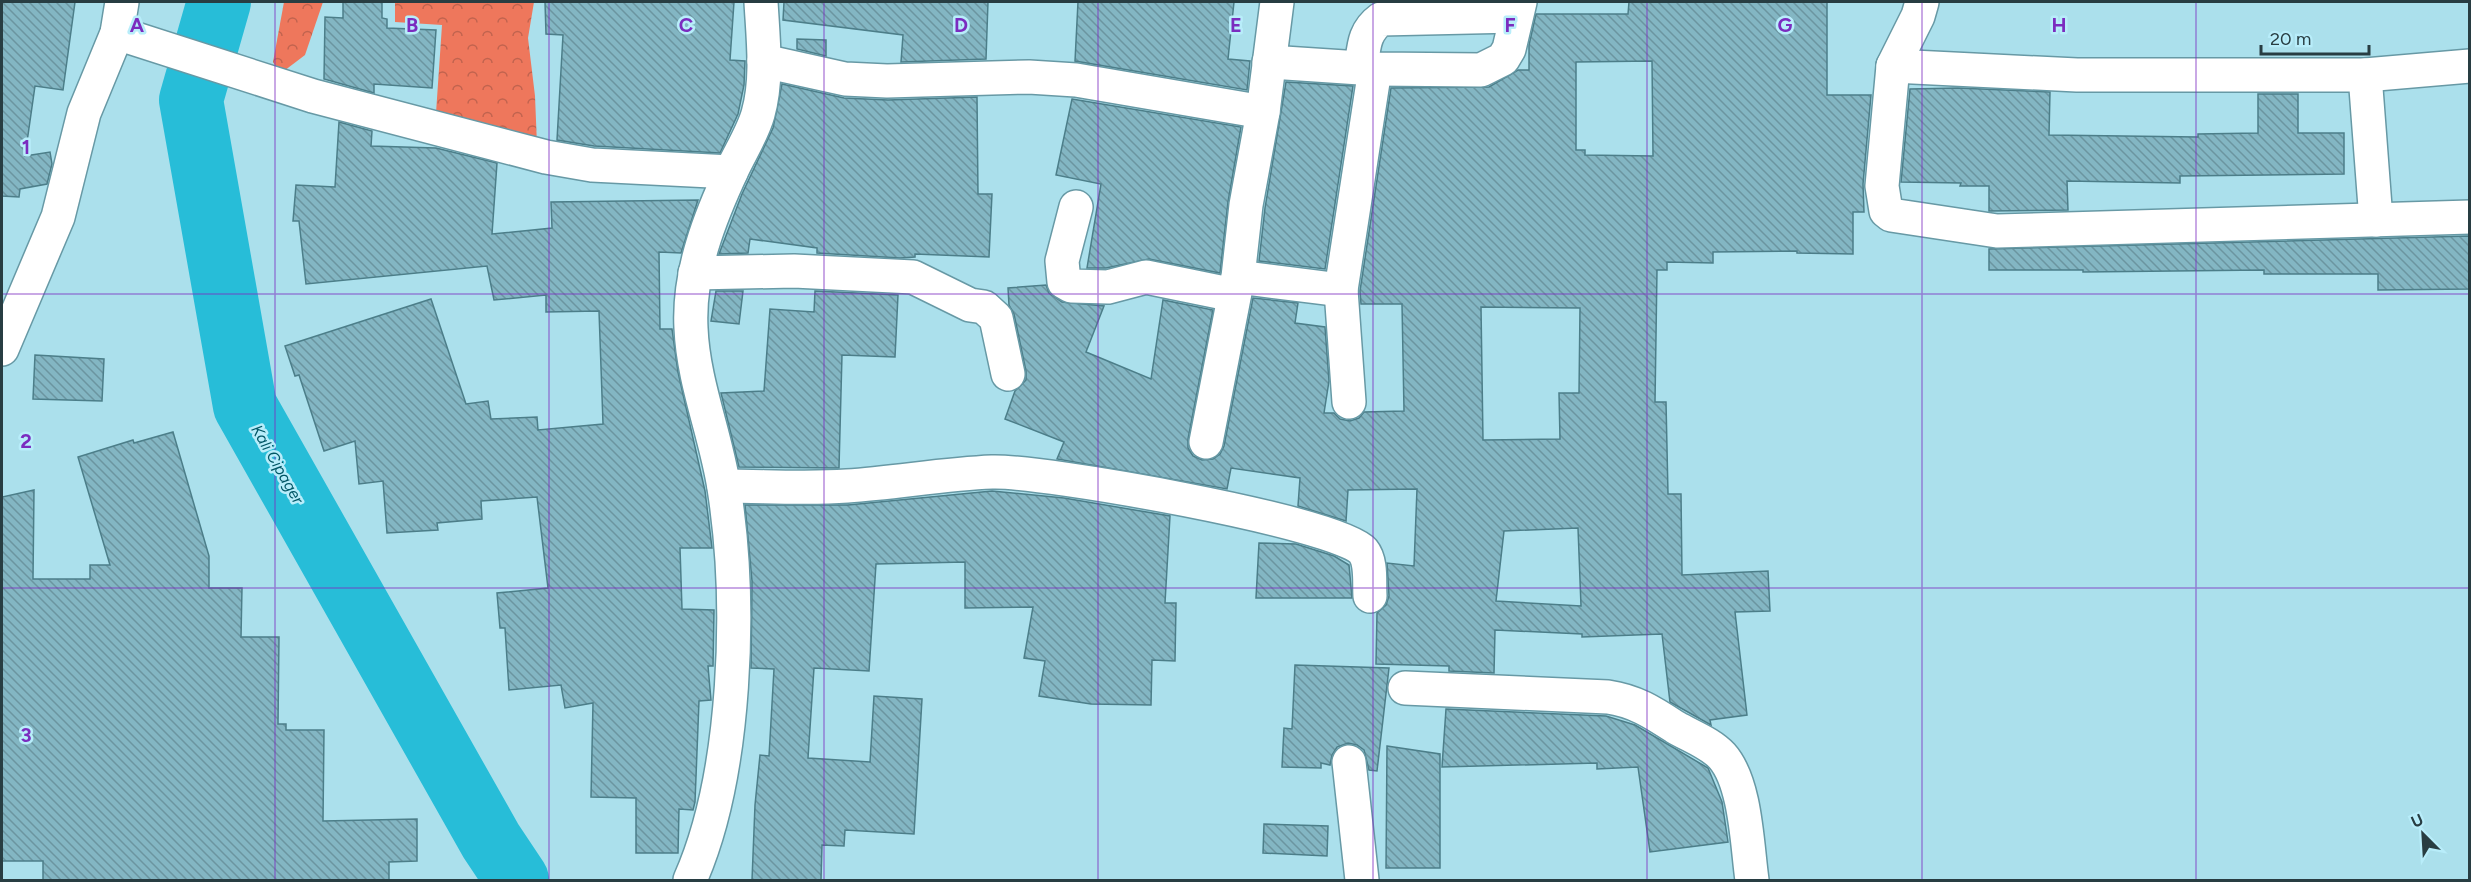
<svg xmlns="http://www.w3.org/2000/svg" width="2471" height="882" font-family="Figtree,sans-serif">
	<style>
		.forest { fill: url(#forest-crowns) }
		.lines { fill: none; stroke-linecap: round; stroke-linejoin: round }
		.river { stroke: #27bdd8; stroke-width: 64 }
		.building { fill: url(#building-back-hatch); stroke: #4c7e89; stroke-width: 1.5; fill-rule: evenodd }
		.minor-casing { stroke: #6799a5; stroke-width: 36 }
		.minor { stroke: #fff; stroke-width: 33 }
		.grid { fill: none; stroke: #7b2cbf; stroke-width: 1.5; stroke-opacity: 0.55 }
		.labels { text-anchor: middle; stroke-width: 5; stroke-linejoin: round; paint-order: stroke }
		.water-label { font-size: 16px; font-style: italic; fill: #015665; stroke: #b8edfa }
		.grid-label { font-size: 20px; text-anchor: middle; font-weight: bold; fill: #7b2cbf; stroke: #b8edfa; stroke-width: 5; stroke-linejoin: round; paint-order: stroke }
	</style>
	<defs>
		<pattern id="forest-crowns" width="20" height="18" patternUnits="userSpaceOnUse" patternTransform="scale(1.5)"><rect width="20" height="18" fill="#ee775c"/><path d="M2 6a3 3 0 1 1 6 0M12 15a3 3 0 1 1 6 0" fill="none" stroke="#c1634e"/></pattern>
		<pattern id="building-back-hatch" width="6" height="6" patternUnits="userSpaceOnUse" patternTransform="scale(1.5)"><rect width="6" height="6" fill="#83b6c3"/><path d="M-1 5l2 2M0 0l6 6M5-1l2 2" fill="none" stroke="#6b95a0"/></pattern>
	</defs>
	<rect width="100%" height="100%" fill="#abe0ec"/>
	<!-- forest -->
	<g class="forest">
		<polygon points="284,2 323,2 305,55 280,74 273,62"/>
		<polygon points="395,2 534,2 528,38 535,96 537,145 436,113 442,25 395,22"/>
	</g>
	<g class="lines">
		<!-- river -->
		<polyline class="river" points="219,2 191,100 245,406 491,841 517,880"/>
	</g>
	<!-- building -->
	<g class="building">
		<polygon points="2,2 75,2 63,90 35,86 25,156 50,152 52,164 47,184 20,189 19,197 2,196"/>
		<polygon points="343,2 382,2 382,18 387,19 387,28 436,30 432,88 374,84 374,93 324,79 325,17 343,18"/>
		<polygon points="545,2 734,2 730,60 745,61 744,85 738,114 720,153 594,146 557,140 563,35 546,34"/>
		<polygon points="784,2 988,2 986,59 901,62 903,35 783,20"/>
		<polygon points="1078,2 1234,2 1228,59 1250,61 1247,90 1075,61"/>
		<path d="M 1629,2 L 1827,2 L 1827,95 L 1871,95 L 1863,184 L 1864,212 L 1853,212 L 1853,254 L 1797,253 L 1797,251 L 1713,252 L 1713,263 L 1667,262 L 1667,270 L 1657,270 L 1655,402 L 1666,402 L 1668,494 L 1681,494 L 1682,575 L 1768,571 L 1770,611 L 1735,612 L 1747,715 L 1710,720 L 1711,725 L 1670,702 L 1662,634 L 1582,637 L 1582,634 L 1495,630 L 1494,673 L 1449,671 L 1449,666 L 1376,664 L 1377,613 L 1386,605 L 1389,596 L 1387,563 L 1414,566 L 1417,489 L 1348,490 L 1346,521 L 1298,506 L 1300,478 L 1231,468 L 1227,489 L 1057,459 L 1064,442 L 1005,419 L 1015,391 L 1026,380 L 1026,371 L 1014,314 L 1009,305 L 1008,288 L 1046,285 L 1049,293 L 1062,302 L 1104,306 L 1086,352 L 1151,379 L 1163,300 L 1213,310 L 1188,439 L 1188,448 L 1193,456 L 1202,460 L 1213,459 L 1220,454 L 1224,446 L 1253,298 L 1298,303 L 1295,323 L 1325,327 L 1329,381 L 1324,413 L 1334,413 L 1340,419 L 1350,421 L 1359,418 L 1364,412 L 1404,411 L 1402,304 L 1361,304 L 1360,291 L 1391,88 L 1489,87 L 1518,70 L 1529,70 L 1529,45 L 1536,14 L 1628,14 ZM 1652,61 L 1653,156 L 1585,155 L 1585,150 L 1576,150 L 1576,62 ZM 1481,307 L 1580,308 L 1579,393 L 1559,393 L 1560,439 L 1483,440 ZM 1578,528 L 1581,606 L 1496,601 L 1504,531 Z"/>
		<polygon points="797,39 826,40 826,56 797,49"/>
		<polygon points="1286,82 1353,86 1325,269 1259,261 1265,208"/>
		<polygon points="782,84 844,98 888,100 977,97 978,194 992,194 989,257 915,254 915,257 900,258 817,253 817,248 750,239 748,253 719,254 742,194 773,128"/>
		<polygon points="1958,88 2050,92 2049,135 2198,137 2198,134 2258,133 2258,94 2298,94 2298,133 2344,133 2344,174 2180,176 2180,183 2067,181 2068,210 1989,211 1989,186 1960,186 1961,183 1901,182 1910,89"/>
		<polygon points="1072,99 1241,127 1228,202 1220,273 1149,259 1106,268 1087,268 1101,184 1056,175"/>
		<polygon points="339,122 372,131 371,146 436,148 497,163 492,234 552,228 551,202 698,200 681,253 659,252 660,329 672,329 678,372 705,491 712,548 680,548 682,609 714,610 713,666 708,666 711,700 699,701 695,802 693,810 679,809 678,853 636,853 636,798 591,797 593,703 565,708 561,685 509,690 505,628 500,628 497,593 548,588 537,497 481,501 482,519 437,523 438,530 387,533 383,481 359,484 355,441 324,451 299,375 295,376 285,346 431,299 466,404 488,401 491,419 537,417 538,430 603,424 599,311 546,312 546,295 494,300 487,266 306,284 299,221 293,221 296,185 335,187"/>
		<polygon points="2469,236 2469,289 2378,290 2378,274 2264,274 2264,270 2083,272 2083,270 1989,270 1989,249"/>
		<polygon points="716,291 743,291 739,324 711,321"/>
		<polygon points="815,291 898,295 895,357 842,355 839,468 739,467 721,393 764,391 770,309 814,312"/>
		<polygon points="35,355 104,359 102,401 33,399"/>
		<polygon points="173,432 209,556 209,588 242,588 241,637 279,637 278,724 286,724 286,730 324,730 323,821 417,819 417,861 389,862 389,880 43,880 43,861 2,861 2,497 34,490 33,579 90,579 90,565 110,565 78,457 133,440 134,443"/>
		<polygon points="992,491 1064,498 1170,516 1165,603 1176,603 1175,661 1152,660 1151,705 1091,704 1039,696 1045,661 1024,658 1033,607 965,608 965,562 876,564 869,671 814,668 808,758 870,762 874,696 922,699 914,834 845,830 844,846 822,845 821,880 752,880 755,805 760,755 769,756 774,669 751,668 752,581 745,505 848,505"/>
		<polygon points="1259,543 1296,544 1334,556 1349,565 1352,598 1256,598"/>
		<polygon points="1295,665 1389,668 1377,771 1369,770 1364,750 1357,745 1348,743 1337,747 1332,755 1330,765 1321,763 1321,768 1282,767 1284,728 1292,729"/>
		<polygon points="1446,709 1606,716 1635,725 1708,768 1722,802 1728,842 1650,852 1638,767 1597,769 1597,763 1442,767"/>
		<polygon points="1387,746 1440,754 1440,868 1386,868"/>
		<polygon points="1264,824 1328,826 1327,856 1263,853"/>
	</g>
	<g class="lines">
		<!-- minor casing -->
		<g class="minor-casing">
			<g id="minor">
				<polyline points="1922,2 1918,16 1893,66 1882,186 1886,211 1891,215 1997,231 2470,217"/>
				<polyline points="117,33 313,96 546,157 592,165 731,172"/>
				<polyline points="764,61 845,79 887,81 1029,77 1076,80 1263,112"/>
				<polyline points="1269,62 1375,69 1481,70 1503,59 1509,49 1520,2"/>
				<polyline points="1893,66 2077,75 2365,75 2470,66"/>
				<path d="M 1361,68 C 1364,48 1363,32 1381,19 L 1516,16"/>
				<polyline points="2365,75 2376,220"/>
				<polyline points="1076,207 1062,261 1064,282 1071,286 1108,287 1146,277 1234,295"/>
				<polyline points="695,273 794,271 913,277 970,305 984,307 996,318 1008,374"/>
				<polyline points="1238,277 1341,290"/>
				<polyline points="2,349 58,217 84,113 117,33 122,2"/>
				<polyline points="1349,402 1341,290 1375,69"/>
				<polyline points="1206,442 1238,277 1246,205 1263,112 1277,2"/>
				<path d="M 724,486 C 764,486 806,489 847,486 C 895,483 943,474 992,472 C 1040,470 1338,522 1363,551 C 1372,562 1369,582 1370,596"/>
				<path d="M 1405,688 L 1608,697 C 1635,701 1652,712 1675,727 C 1690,736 1710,743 1722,756 C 1746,783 1747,845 1752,880"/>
				<polyline points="1349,762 1362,880"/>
				<path d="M 690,880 C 737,774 742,602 724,488 C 716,435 693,382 691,328 C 688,272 710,217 733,168 C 741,151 753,132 758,114 C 768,79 763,38 761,2"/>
			</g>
		</g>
		<!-- minor -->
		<use href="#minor" class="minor"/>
	</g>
	<!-- grid -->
	<path class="grid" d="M 275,2 L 275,880M 549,2 L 549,880M 824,2 L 824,880M 1098,2 L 1098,880M 1373,2 L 1373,880M 1647,2 L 1647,880M 1922,2 L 1922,880M 2196,2 L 2196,880M 2,294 L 2470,294M 2,588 L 2470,588"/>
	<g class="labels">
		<!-- water labels -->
		<g class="water-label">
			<text transform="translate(278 464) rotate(60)" y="6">Kali Cipager</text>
		</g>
	</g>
	<g class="grid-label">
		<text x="137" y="32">A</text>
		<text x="412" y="32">B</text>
		<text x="686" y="32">C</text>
		<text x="961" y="32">D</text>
		<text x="1236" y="32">E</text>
		<text x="1510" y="32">F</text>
		<text x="1785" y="32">G</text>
		<text x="2059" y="32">H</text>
		<text x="26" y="154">1</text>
		<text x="26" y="448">2</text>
		<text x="26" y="742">3</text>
	</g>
	<!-- border -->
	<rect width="2471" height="882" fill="none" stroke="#283d42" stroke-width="6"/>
	<!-- north arrow -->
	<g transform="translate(2423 834) rotate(336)" stroke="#b8edfa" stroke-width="4.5" paint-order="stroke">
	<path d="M0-4.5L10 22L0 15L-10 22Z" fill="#283d42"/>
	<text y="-9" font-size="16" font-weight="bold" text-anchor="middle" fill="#283d42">U</text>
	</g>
	<!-- scale -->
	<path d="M2261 45v9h108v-9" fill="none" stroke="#283d42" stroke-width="3"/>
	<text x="2270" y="45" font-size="18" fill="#283d42" stroke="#b8edfa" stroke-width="4.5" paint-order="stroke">20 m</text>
</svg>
